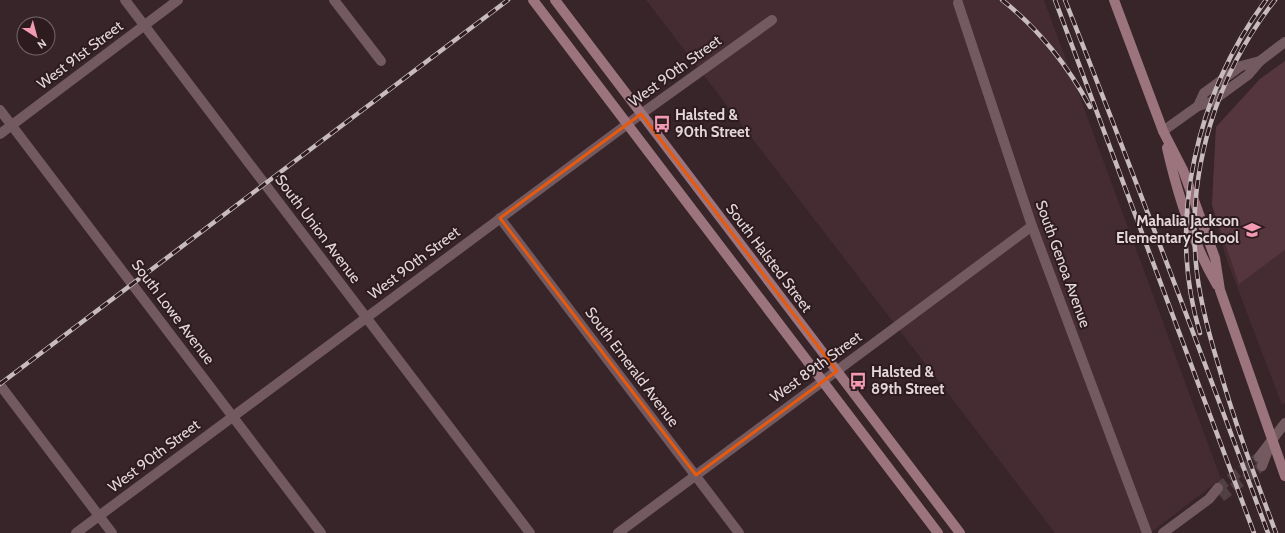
<svg xmlns="http://www.w3.org/2000/svg" width="1285" height="533" font-family="Cabin,sans-serif">
	<style>
		.built { fill: #452c32 }
		.green { fill: #56363e }
		.lines { fill: none; stroke-linecap: round; stroke-linejoin: round }
		.street-tunnel { stroke: #514043; stroke-width: 10; stroke-dasharray: 10 5; stroke-linecap: butt }
		.street { stroke: #725a60; stroke-width: 10 }
		.secondary { stroke: #9b747e; stroke-width: 10 }
		.rail-casing { stroke: #c8bbbe; stroke-width: 4.5 }
		.rail { stroke: #2d1b20; stroke-width: 3; stroke-dasharray: 9; stroke-linecap: butt }
		.marked { fill: none; stroke: #e8590c; stroke-width: 3; stroke-linejoin: round }
		.labels { text-anchor: middle; stroke-width: 4; stroke-linejoin: round; paint-order: stroke }
		.street-label { font-size: 15px; fill: #e3d7d9; stroke: #2d1b20 }
		.poi-label { font-size: 15px; font-weight: bold; fill: #e3d7d9; stroke: #2d1b20; text-anchor: start }
	</style>
	<rect width="100%" height="100%" fill="#372529"/>
	<!-- built -->
	<g class="built">
		<polygon points="646,0 1044,0 1221,479 1150,533 1055,533"/>
		<polygon points="1285,61 1285,403 1282,405 1225,255 1212,205 1216,127 1260,79"/>
	</g>
	<!-- green -->
	<polygon class="green" points="1285,61 1285,250 1239,284 1212,205 1216,127 1260,79"/>
	<g class="lines">
		<!-- street-tunnel -->
		<g class="street-tunnel">
			<polyline points="1218,488 1259,457"/>
			<polyline points="1221,497 1262,466"/>
		</g>
		<!-- street -->
		<g class="street">
			<polyline points="125,0 530,533"/>
			<polyline points="334,0 381,61"/>
			<polyline points="958,3 1032,226 1147,533"/>
			<polyline points="1198,106 1204,93 1241,66 1260,61"/>
			<polyline points="0,110 321,533"/>
			<polyline points="1163,131 1198,106 1211,102 1248,75 1260,61 1285,42"/>
			<polyline points="0,134 178,0"/>
			<polyline points="500,218 739,533"/>
			<polyline points="0,385 112,533"/>
			<polyline points="1259,457 1285,423"/>
			<polyline points="1262,466 1268,450"/>
			<polyline points="76,533 641,114 772,20"/>
			<polyline points="618,533 1032,226"/>
			<polyline points="1163,533 1209,499 1218,488"/>
		</g>
		<!-- secondary -->
		<g class="secondary">
			<polyline points="533,0 938,533"/>
			<polyline points="555,0 960,533"/>
			<polyline points="1114,0 1163,131 1183,170 1215,258 1220,290 1285,476"/>
			<path d="M 1167,148 C 1177,192 1194,246 1217,285"/>
		</g>
		<!-- rail casing -->
		<g class="rail-casing">
			<g id="rail">
				<path d="M 1002,0 C 1038,28 1069,67 1090,107"/>
				<polyline points="1055,0 1254,533"/>
				<path d="M 1065,0 C 1135,177 1202,355 1268,533"/>
				<path d="M 1275,0 C 1217,74 1187,169 1196,264 C 1199,298 1208,331 1218,364 C 1234,421 1255,477 1276,533"/>
				<path d="M 1200,333 C 1166,221 1197,93 1266,0"/>
				<polyline points="0,384 508,0"/>
			</g>
		</g>
		<!-- rail -->
		<use href="#rail" class="rail"/>
	</g>
	<!-- marked area -->
	<path class="marked" d="M 641,114 L 837,371 L 696,475 L 500,218 Z"/>
	<!-- icons -->
	<defs>
		<g id="bus-bare" transform="scale(1.38)"><path d="M-5-6H5V4H4V6H2V4H-2V6H-4V4H-5ZM-3.5-4V0h7V-4ZM-3.5 1.2v1.5H-2V1.2ZM2 1.2v1.5H3.5V1.2Z" fill="#f19ab1" stroke="#2d1b20" stroke-width="2.5" paint-order="stroke"/></g>
		<g id="school-bare" transform="scale(1.38)"><path d="M0-5L7-2L0 1L-7-2ZM-4 1L0 2.5L4 1V4Q0 6-4 4Z" fill="#f19ab1" stroke="#2d1b20" stroke-width="2.5" paint-order="stroke"/></g>
	</defs>
	<g fill-rule="evenodd">
		<use href="#bus-bare" x="662" y="124"/>
		<use href="#school-bare" x="1252" y="230"/>
		<use href="#bus-bare" x="858" y="381"/>
	</g>
	<g class="labels">
		<!-- street labels -->
		<g class="street-label">
			<text transform="translate(80 55) rotate(-37)" y="5">West 91st Street</text>
			<text transform="translate(675 71) rotate(-36)" y="5">West 90th Street</text>
			<text transform="translate(318 229) rotate(53)" y="5">South Union Avenue</text>
			<text transform="translate(769 258) rotate(53)" y="5">South Halsted Street</text>
			<text transform="translate(414 263) rotate(-37)" y="5">West 90th Street</text>
			<text transform="translate(1063 264) rotate(70)" y="5">South Genoa Avenue</text>
			<text transform="translate(173 312) rotate(53)" y="5">South Lowe Avenue</text>
			<text transform="translate(632 367) rotate(53)" y="5">South Emerald Avenue</text>
			<text transform="translate(816 367) rotate(-36)" y="5">West 89th Street</text>
			<text transform="translate(154 456) rotate(-37)" y="5">West 90th Street</text>
		</g>
		<!-- poi labels -->
		<g class="poi-label">
			<text x="675" y="120">Halsted &amp;<tspan x="675" dy="17">90th Street</tspan></text>
			<text x="1239" y="226" text-anchor="end">Mahalia Jackson<tspan x="1239" dy="17">Elementary School</tspan></text>
			<text x="871" y="377">Halsted &amp;<tspan x="871" dy="17">89th Street</tspan></text>
		</g>
	</g>
	<!-- north arrow -->
	<g transform="translate(36 36) rotate(144)"><circle r="19" fill="#2d1b20" stroke="#76666a"/>
	<path d="M0-3L7 15L0 10L-7 15Z" fill="#f19ab1"/>
	<text y="-6" font-size="11" font-weight="bold" text-anchor="middle" fill="#e3d7d9">N</text>
	</g>
</svg>
